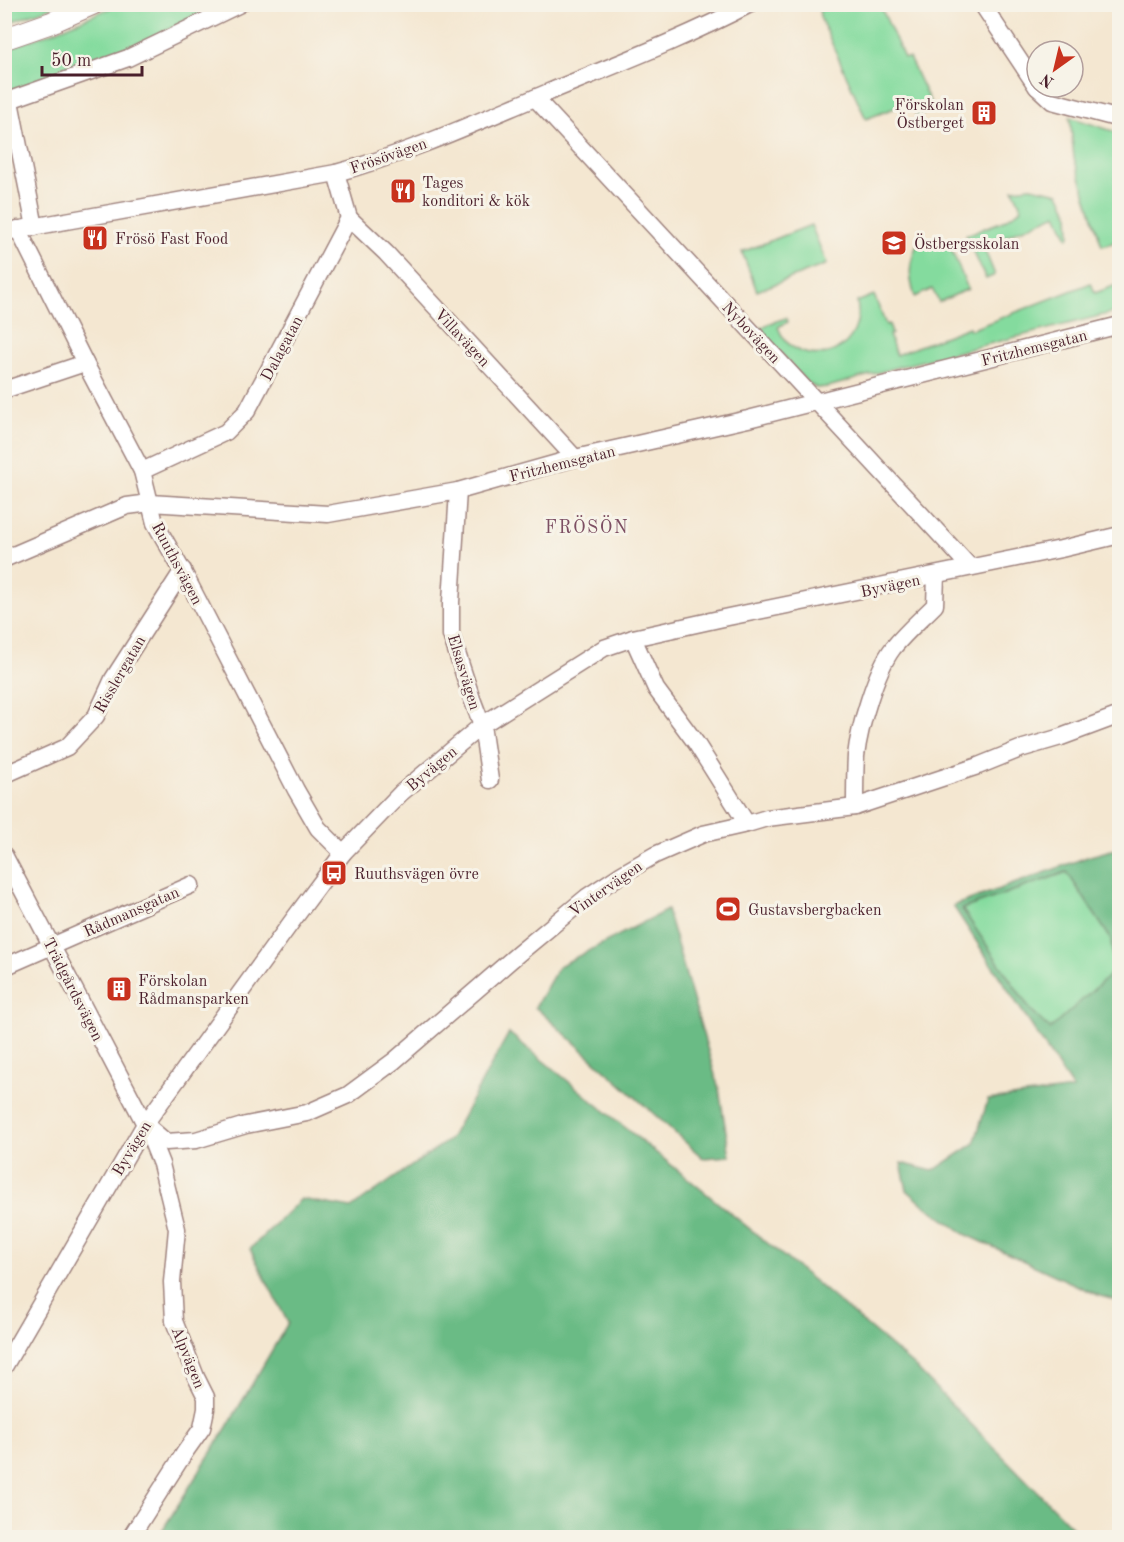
<svg xmlns="http://www.w3.org/2000/svg" width="1124" height="1542" font-family="'Old Standard TT',serif">
	<style>
		.green { fill: #84db9e; stroke: #677d64; stroke-width: 1.5 }
		.forest { fill: #6bbb85; stroke: #5a6d58; stroke-width: 1.5; fill-rule: evenodd }
		.lines { fill: none; stroke-linecap: round; stroke-linejoin: round }
		.minor-casing { stroke: #9f837e; stroke-width: 19 }
		.major-casing { stroke: #9f837e; stroke-width: 23 }
		.minor { stroke: #fff; stroke-width: 16 }
		.major { stroke: #fff; stroke-width: 21 }
		.labels { text-anchor: middle; stroke-width: 6; stroke-linejoin: round; paint-order: stroke }
		.poi-label { font-size: 16px; fill: #4a1f2b; stroke: #f7f3e8; text-anchor: start }
		.street-label { font-size: 16px; fill: #4a1f2b; stroke: #f7f3e8 }
		.neighbourhood-label { font-size: 18px; letter-spacing: 1.5px; fill: #7d4f63; stroke: #f7f3e8 }
	</style>
	<rect width="100%" height="100%" fill="#f7f3e8"/>
	<filter id="ink" filterUnits="userSpaceOnUse"><feTurbulence type="fractalNoise" baseFrequency=".0167" numOctaves="2"/><feDisplacementMap in="SourceGraphic" scale="12" xChannelSelector="R" yChannelSelector="G"/><feConvolveMatrix kernelMatrix="1 2 1 2 8 2 1 2 1" color-interpolation-filters="sRGB"/></filter>
	<filter id="wash" filterUnits="userSpaceOnUse"><feTurbulence type="fractalNoise" baseFrequency=".008" numOctaves="4" result="noise"/><feDisplacementMap in="SourceGraphic" scale="24" xChannelSelector="R" yChannelSelector="G"/><feGaussianBlur stdDeviation="1.35" result="paint"/><feColorMatrix in="noise" values="0 0 0 0 0 0 0 0 0 0 0 0 0 0 0 0 0 1.4 0 .05"/><feComposite in="paint" operator="in"/></filter>
	<g filter="url(#wash)">
		<rect width="100%" height="100%" fill="#f4e7d1"/>
		<!-- green -->
		<g class="green">
			<polygon points="5,4 58,4 58,5 5,24"/>
			<polygon points="823,4 880,5 904,58 909,58 933,108 917,116 910,102 866,119 820,17 819,6"/>
			<polygon points="117,5 222,5 131,47 5,93 5,49 53,32"/>
			<polygon points="1070,117 1119,133 1119,241 1102,246 1074,158"/>
			<polygon points="1031,187 1059,193 1069,213 1070,236 1068,238 1057,214 983,246 995,275 986,279 966,235 1001,222 1022,209 1013,189"/>
			<polygon points="811,225 827,264 757,291 742,252"/>
			<path d="M 928,240 L 950,246 L 968,289 L 939,302 L 932,289 L 915,297 C 909,277 908,267 916,247 Z"/>
			<path d="M 1091,283 L 1095,293 L 1119,284 L 1119,311 L 894,368 L 828,387 L 816,388 L 805,381 L 760,329 L 768,324 L 786,318 L 788,322 L 778,327 C 794,373 867,359 857,302 L 874,295 L 886,325 L 889,324 L 892,334 L 889,335 L 896,355 L 969,327 L 970,330 Z"/>
			<polygon points="1067,872 1111,939 1114,972 1050,1030 1032,1012 962,909"/>
		</g>
		<!-- forest -->
		<g class="forest">
			<path d="M 1119,848 L 1120,848 L 1119,1301 L 1100,1296 L 965,1234 L 924,1205 L 907,1190 L 901,1163 L 933,1171 L 974,1144 L 988,1100 L 1073,1089 L 953,906 L 1090,856 ZM 1067,872 L 1111,939 L 1114,971 L 1050,1029 L 1032,1012 L 962,909 Z"/>
			<polygon points="667,910 719,1089 730,1156 703,1158 535,1007 559,966"/>
			<polygon points="509,1033 814,1281 913,1365 1082,1537 158,1537 227,1427 288,1323 250,1249 301,1199 351,1208 450,1139"/>
		</g>
	</g>
	<g filter="url(#ink)">
		<g class="lines">
			<!-- minor casing -->
			<g class="minor-casing">
				<g id="minor">
					<polyline points="982,4 1037,87"/>
					<polyline points="1037,87 1052,101 1120,119"/>
					<polyline points="535,98 970,567"/>
					<polyline points="10,101 35,227"/>
					<polyline points="4,102 128,58 240,4"/>
					<polyline points="349,218 386,253 575,458"/>
					<polyline points="18,229 85,363 142,471 155,523 187,579 296,790 318,828 343,853"/>
					<path d="M 4,232 L 336,173 C 410,153 479,121 549,92 C 617,64 685,38 750,4"/>
					<polyline points="4,390 85,363"/>
					<polyline points="142,471 226,432 247,411 349,218 336,173"/>
					<polyline points="458,491 451,602 451,635 472,699 482,725 490,780"/>
					<polyline points="4,559 127,506 150,503 328,514 458,491 575,458 748,419 1120,325"/>
					<polyline points="633,638 656,689 696,743 747,824"/>
					<polyline points="4,775 67,747 96,716 113,679 183,570"/>
					<path d="M 855,807 C 855,790 855,773 856,756 C 859,728 876,670 893,648 C 906,632 921,619 935,605 L 936,575"/>
					<polyline points="4,855 145,1124 161,1164 177,1229 172,1282 174,1321 196,1377 206,1397 206,1409 202,1428 185,1452 130,1538"/>
					<polyline points="4,967 191,885"/>
					<polyline points="145,1124 166,1142 196,1140 246,1125 307,1113 348,1095 394,1061 518,954 587,897 622,874 655,855 703,834 747,824 767,818 855,807 978,766 1020,749 1061,737 1120,715"/>
					<polyline points="4,1367 145,1124 293,920 343,853 401,793 482,725 604,648 633,638 728,617 1061,549 1120,535"/>
				</g>
			</g>
			<!-- major casing -->
			<g class="major-casing">
				<polyline id="major" points="4,39 50,23 93,4"/>
			</g>
			<!-- minor -->
			<use href="#minor" class="minor"/>
			<!-- major -->
			<use href="#major" class="major"/>
		</g>
	</g>
	<!-- icons -->
	<defs>
		<g id="building-square" transform="scale(1.35)"><rect x="-9" y="-9" width="18" height="18" rx="4" fill="#c8321e" stroke="#f7f3e8"/><path d="M-4-6H4V6H1V3H-1V6H-4ZM-2.5-4.3h1.7v1.8h-1.7ZM.8-4.3h1.7v1.8H.8ZM-2.5-1h1.7V.8h-1.7ZM.8-1h1.7V.8H.8Z" fill="#fff"/></g>
		<g id="restaurant-square" transform="scale(1.35)"><rect x="-9" y="-9" width="18" height="18" rx="4" fill="#c8321e" stroke="#f7f3e8"/><path d="M-5-6h1v4h1v-4h1v4h1v-4h1v5L-1.5 .5V6h-2V.5L-5-1ZM5-6V6H3V1.5H1.5Q1.5-4 5-6Z" fill="#fff"/></g>
		<g id="school-square" transform="scale(1.35)"><rect x="-9" y="-9" width="18" height="18" rx="4" fill="#c8321e" stroke="#f7f3e8"/><path d="M0-5L7-2L0 1L-7-2ZM-4 1L0 2.5L4 1V4Q0 6-4 4Z" fill="#fff"/></g>
		<g id="bus-square" transform="scale(1.35)"><rect x="-9" y="-9" width="18" height="18" rx="4" fill="#c8321e" stroke="#f7f3e8"/><path d="M-5-6H5V4H4V6H2V4H-2V6H-4V4H-5ZM-3.5-4V0h7V-4ZM-3.5 1.2v1.5H-2V1.2ZM2 1.2v1.5H3.5V1.2Z" fill="#fff"/></g>
		<g id="stadium-square" transform="scale(1.35)"><rect x="-9" y="-9" width="18" height="18" rx="4" fill="#c8321e" stroke="#f7f3e8"/><path d="M0-5a6.5 5 0 1 0 0 10a6.5 5 0 1 0 0-10ZM-3.5-1.8h7v3.6h-7Z" fill="#fff"/></g>
	</defs>
	<g fill-rule="evenodd">
		<use href="#building-square" x="984" y="113"/>
		<use href="#restaurant-square" x="403" y="191"/>
		<use href="#restaurant-square" x="95" y="238"/>
		<use href="#school-square" x="894" y="243"/>
		<use href="#bus-square" x="334" y="873"/>
		<use href="#stadium-square" x="728" y="909"/>
		<use href="#building-square" x="119" y="989"/>
	</g>
	<g class="labels">
		<!-- poi labels -->
		<g class="poi-label">
			<text x="964" y="110" text-anchor="end">Förskolan<tspan x="964" dy="18">Östberget</tspan></text>
			<text x="422" y="188">Tages<tspan x="422" dy="18">konditori &amp; kök</tspan></text>
			<text x="115" y="244">Frösö Fast Food</text>
			<text x="914" y="249">Östbergsskolan</text>
			<text x="354" y="879">Ruuthsvägen övre</text>
			<text x="748" y="915">Gustavsbergbacken</text>
			<text x="138" y="986">Förskolan<tspan x="138" dy="18">Rådmansparken</tspan></text>
		</g>
		<!-- street labels -->
		<g class="street-label">
			<text transform="translate(388 155) rotate(-19)" y="6">Frösövägen</text>
			<text transform="translate(752 332) rotate(47)" y="6">Nybovägen</text>
			<text transform="translate(463 337) rotate(47)" y="6">Villavägen</text>
			<text transform="translate(1034 347) rotate(-14)" y="6">Fritzhemsgatan</text>
			<text transform="translate(281 348) rotate(-62)" y="6">Dalagatan</text>
			<text transform="translate(562 463) rotate(-14)" y="6">Fritzhemsgatan</text>
			<text transform="translate(178 563) rotate(62)" y="6">Ruuthsvägen</text>
			<text transform="translate(890 585) rotate(-12)" y="6">Byvägen</text>
			<text transform="translate(465 672) rotate(73)" y="6">Elsasvägen</text>
			<text transform="translate(119 674) rotate(-60)" y="6">Risslergatan</text>
			<text transform="translate(431 768) rotate(-40)" y="6">Byvägen</text>
			<text transform="translate(605 888) rotate(-35)" y="6">Vintervägen</text>
			<text transform="translate(131 911) rotate(-24)" y="6">Rådmansgatan</text>
			<text transform="translate(74 989) rotate(63)" y="6">Trädgårdsvägen</text>
			<text transform="translate(131 1148) rotate(-59)" y="6">Byvägen</text>
			<text transform="translate(189 1357) rotate(68)" y="6">Alpvägen</text>
		</g>
		<!-- neighbourhood labels -->
		<g class="neighbourhood-label">
			<text x="587" y="533">FRÖSÖN</text>
		</g>
	</g>
	<!-- margin -->
	<rect width="1124" height="1542" fill="none" stroke="#f7f3e8" stroke-width="24"/>
	<!-- north arrow -->
	<g transform="translate(1055 69) rotate(214)"><circle r="28" fill="#f7f3e8" stroke="#b29e9c" stroke-width="1.5"/>
	<path d="M0-4.5L10 22L0 15L-10 22Z" fill="#c8321e"/>
	<text y="-9" font-size="16" font-weight="bold" text-anchor="middle" fill="#4a1f2b">N</text>
	</g>
	<!-- scale -->
	<path d="M42 66v9h100v-9" fill="none" stroke="#4a1f2b" stroke-width="3"/>
	<text x="51" y="66" font-size="18" fill="#4a1f2b" stroke="#f7f3e8" stroke-width="4.5" paint-order="stroke">50 m</text>
</svg>
